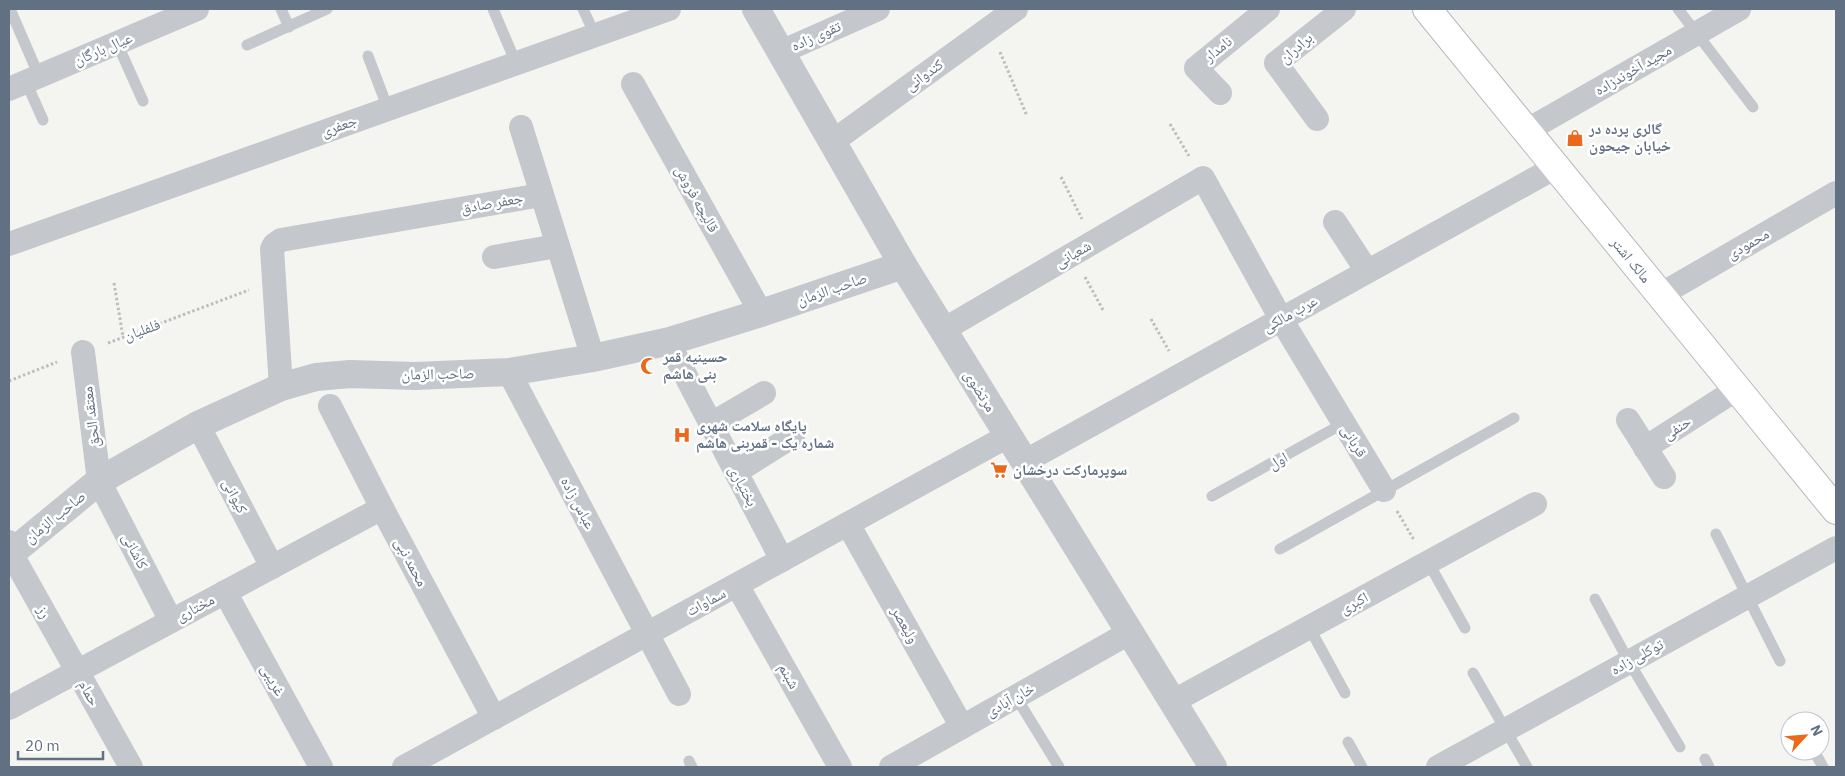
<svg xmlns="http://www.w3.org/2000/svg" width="1845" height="776" font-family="'IBM Plex Sans','Noto Naskh Arabic',sans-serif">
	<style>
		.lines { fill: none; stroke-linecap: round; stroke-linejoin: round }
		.secondary-casing { stroke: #b6babf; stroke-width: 30 }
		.path { stroke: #bbbdc0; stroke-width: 3; stroke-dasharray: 2.5 2.5; stroke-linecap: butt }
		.service { stroke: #c4c7cb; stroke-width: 11 }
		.minor { stroke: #c4c7cb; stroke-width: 24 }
		.tertiary { stroke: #c4c7cb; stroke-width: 28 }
		.secondary { stroke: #fff; stroke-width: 28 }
		.labels { text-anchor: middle; stroke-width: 5; stroke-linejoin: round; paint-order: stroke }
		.street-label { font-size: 15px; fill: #627083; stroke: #fff }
		.poi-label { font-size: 15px; font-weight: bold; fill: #627083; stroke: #fff; text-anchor: start }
	</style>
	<rect width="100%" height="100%" fill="#f4f5f1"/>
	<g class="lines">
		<!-- secondary casing -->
		<g class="secondary-casing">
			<polyline id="secondary" points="1427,9 1836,510"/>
		</g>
		<!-- path -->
		<g class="path">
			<polyline points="1000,52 1027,116"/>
			<polyline points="1170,124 1189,156"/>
			<polyline points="1061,177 1082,219"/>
			<polyline points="1085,277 1103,310"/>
			<polyline points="114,283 123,337"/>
			<polyline points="1151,319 1169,351"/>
			<polyline points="108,343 249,290"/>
			<polyline points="9,381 57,362"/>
			<polyline points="1397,511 1414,540"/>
		</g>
		<!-- service -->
		<g class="service">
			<polyline points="10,9 39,76"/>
			<polyline points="281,9 289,27"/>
			<polyline points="493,9 516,63"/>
			<polyline points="583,9 595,35"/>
			<polyline points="1678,9 1753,107"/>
			<polyline points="117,43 143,101"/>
			<polyline points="247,45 327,9"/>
			<polyline points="368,56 388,109"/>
			<polyline points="26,82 43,120"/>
			<polyline points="1212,496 1344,423"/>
			<polyline points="1716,534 1780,661"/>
			<polyline points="1280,549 1514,418"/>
			<polyline points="1428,562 1465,628"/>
			<polyline points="1595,599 1629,662 1680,747"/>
			<polyline points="1309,627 1345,693"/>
			<polyline points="1473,673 1527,767"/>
			<polyline points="1016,697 1059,767"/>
			<polyline points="1348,742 1362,767"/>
			<polyline points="1814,751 1823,767"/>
			<polyline points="1705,759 1709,767"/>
			<polyline points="689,761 692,767"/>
		</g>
		<!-- minor -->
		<g class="minor">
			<polyline points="781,52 878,9"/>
			<polyline points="633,84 761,313"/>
			<polyline points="9,89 197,9"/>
			<polyline points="1220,93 1196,68 1268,9"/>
			<polyline points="1317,119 1276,63 1344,9"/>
			<polyline points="521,127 593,358"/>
			<polyline points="1526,131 1739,9"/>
			<polyline points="832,142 1016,9"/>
			<polyline points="1335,222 1367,271"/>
			<polyline points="9,244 669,9"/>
			<polyline points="494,257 557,246"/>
			<polyline points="1660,295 1836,193"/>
			<polyline points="943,330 1203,178 1281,319 1384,490"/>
			<polyline points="83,352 99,481 171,621"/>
			<polyline points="677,359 782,560"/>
			<polyline points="509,372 679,694"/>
			<polyline points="281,387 272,249 274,245 281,240 541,195"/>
			<polyline points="330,406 382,508 494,718"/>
			<polyline points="1628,420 1664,477"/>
			<polyline points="711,424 764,393"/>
			<polyline points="198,425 272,567"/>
			<polyline points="1645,448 1737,389"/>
			<polyline points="1024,462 1556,167"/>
			<polyline points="736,472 793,436"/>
			<polyline points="848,524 962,727"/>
			<polyline points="9,542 11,553 131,767"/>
			<polyline points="737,585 840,767"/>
			<polyline points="225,592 321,767"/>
			<polyline points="1172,702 1535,504"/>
			<polyline points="9,708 382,508"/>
			<polyline points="404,767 1008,436"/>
			<polyline points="891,767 1129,633"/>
			<polyline points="1438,767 1836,548"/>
		</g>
		<!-- tertiary -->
		<g class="tertiary">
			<polyline points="756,9 903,265 1213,767"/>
			<polyline points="9,555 99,481 198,425 281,387 316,377 350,374 415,376 509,372 593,358 670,341 761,313 903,265"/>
		</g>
		<!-- secondary -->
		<use href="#secondary" class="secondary"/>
	</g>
	<!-- icons -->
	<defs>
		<g id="shop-bare" transform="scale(1.35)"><path d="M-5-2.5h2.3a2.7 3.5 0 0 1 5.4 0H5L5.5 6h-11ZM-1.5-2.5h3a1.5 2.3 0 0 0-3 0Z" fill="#ec681a" stroke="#fff" stroke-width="2.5" paint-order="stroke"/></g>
		<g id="mosque-bare" transform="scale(1.35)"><path d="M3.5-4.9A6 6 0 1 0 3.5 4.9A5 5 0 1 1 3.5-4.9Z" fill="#ec681a" stroke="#fff" stroke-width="2.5" paint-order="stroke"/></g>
		<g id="hospital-bare" transform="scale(1.35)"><path d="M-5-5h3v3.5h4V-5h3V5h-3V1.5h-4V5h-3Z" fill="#ec681a" stroke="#fff" stroke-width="2.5" paint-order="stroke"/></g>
		<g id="supermarket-bare" transform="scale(1.35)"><path d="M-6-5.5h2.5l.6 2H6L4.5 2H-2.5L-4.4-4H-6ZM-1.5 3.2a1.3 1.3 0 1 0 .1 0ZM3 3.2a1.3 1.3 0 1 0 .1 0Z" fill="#ec681a" stroke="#fff" stroke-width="2.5" paint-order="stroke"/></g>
	</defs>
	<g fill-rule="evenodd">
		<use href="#shop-bare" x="1575" y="138"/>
		<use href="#mosque-bare" x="649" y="366"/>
		<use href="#hospital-bare" x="682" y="435"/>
		<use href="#supermarket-bare" x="999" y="470"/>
	</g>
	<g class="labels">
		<!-- street labels -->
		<g class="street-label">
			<text transform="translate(816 36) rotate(-24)" y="5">تقوی زاده</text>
			<text transform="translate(1296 48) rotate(-41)" y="5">برادران</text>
			<text transform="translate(103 49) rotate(-23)" y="5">عیال بارگان</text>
			<text transform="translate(1218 49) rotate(-39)" y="5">نامدار</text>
			<text transform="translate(1633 70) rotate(-30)" y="5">مجید آخوندزاده</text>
			<text transform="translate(924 75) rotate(-36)" y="5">کندوانی</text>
			<text transform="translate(339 126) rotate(-20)" y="5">جعفری</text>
			<text transform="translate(697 199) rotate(61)" y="5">قالیچه فروش</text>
			<text transform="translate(492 203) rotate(-10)" y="5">جعفر صادق</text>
			<text transform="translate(1748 244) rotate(-30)" y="5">محمودی</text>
			<text transform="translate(1073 254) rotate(-30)" y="5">شعبانی</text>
			<text transform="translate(1631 260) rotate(51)" y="5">مالک اشتر</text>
			<text transform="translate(832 289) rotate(-19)" y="5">صاحب الزمان</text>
			<text transform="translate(1290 314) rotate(-29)" y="5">عرب مالکی</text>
			<text transform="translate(142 330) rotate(-20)" y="5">فلفلیان</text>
			<text transform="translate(438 374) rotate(-1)" y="5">صاحب الزمان</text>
			<text transform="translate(980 391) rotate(58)" y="5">مرتضوی</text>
			<text transform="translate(91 417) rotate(-97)" y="5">معتقد الحق</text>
			<text transform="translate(1677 428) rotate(-33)" y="5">حنفی</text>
			<text transform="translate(1354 441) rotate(59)" y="5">قربانی</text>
			<text transform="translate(1278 461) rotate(-29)" y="5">اول</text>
			<text transform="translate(743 486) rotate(62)" y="5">بختیاری</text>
			<text transform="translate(235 496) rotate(63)" y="5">کیوانی</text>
			<text transform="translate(578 503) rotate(62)" y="5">عباس زاده</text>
			<text transform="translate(55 517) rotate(-39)" y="5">صاحب الزمان</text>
			<text transform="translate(135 551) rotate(62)" y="5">کاشانی</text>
			<text transform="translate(411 562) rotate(62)" y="5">محمد نبی</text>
			<text transform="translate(706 602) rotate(-29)" y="5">سماوات</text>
			<text transform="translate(1354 603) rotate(-29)" y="5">اکبری</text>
			<text transform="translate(195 608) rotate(-28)" y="5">مختاری</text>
			<text transform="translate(44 612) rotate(61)" y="5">رز</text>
			<text transform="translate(905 625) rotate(61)" y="5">ولیعصر</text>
			<text transform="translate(1637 657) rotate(-29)" y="5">توکلی زاده</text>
			<text transform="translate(789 676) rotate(60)" y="5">شبنم</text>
			<text transform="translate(273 680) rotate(61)" y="5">غریبی</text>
			<text transform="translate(89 693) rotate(61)" y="5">حمام</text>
			<text transform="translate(1010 700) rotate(-29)" y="5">خان آبادی</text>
		</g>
		<!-- poi labels -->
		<g class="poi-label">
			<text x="1589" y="134">گالری پرده در<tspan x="1589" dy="17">خیابان جیحون</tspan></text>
			<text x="663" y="362">حسینیه قمر<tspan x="663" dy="17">بنی هاشم</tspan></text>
			<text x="696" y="431">پایگاه سلامت شهری<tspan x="696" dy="17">شماره یک - قمربنی هاشم</tspan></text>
			<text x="1013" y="475">سوپرمارکت درخشان</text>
		</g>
	</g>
	<!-- border -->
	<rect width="1845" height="776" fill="none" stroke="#627083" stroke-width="20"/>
	<!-- north arrow -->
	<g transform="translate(1805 736) rotate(64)"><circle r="24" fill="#ffffff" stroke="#c0c6cd"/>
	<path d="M0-4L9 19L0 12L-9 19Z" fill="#ec681a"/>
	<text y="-8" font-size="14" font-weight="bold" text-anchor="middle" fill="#627083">N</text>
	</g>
	<!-- scale -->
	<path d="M18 751v8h85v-8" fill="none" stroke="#627083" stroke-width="2.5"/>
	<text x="25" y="751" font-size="15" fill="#627083" stroke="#ffffff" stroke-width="4" paint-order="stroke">20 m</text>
</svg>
